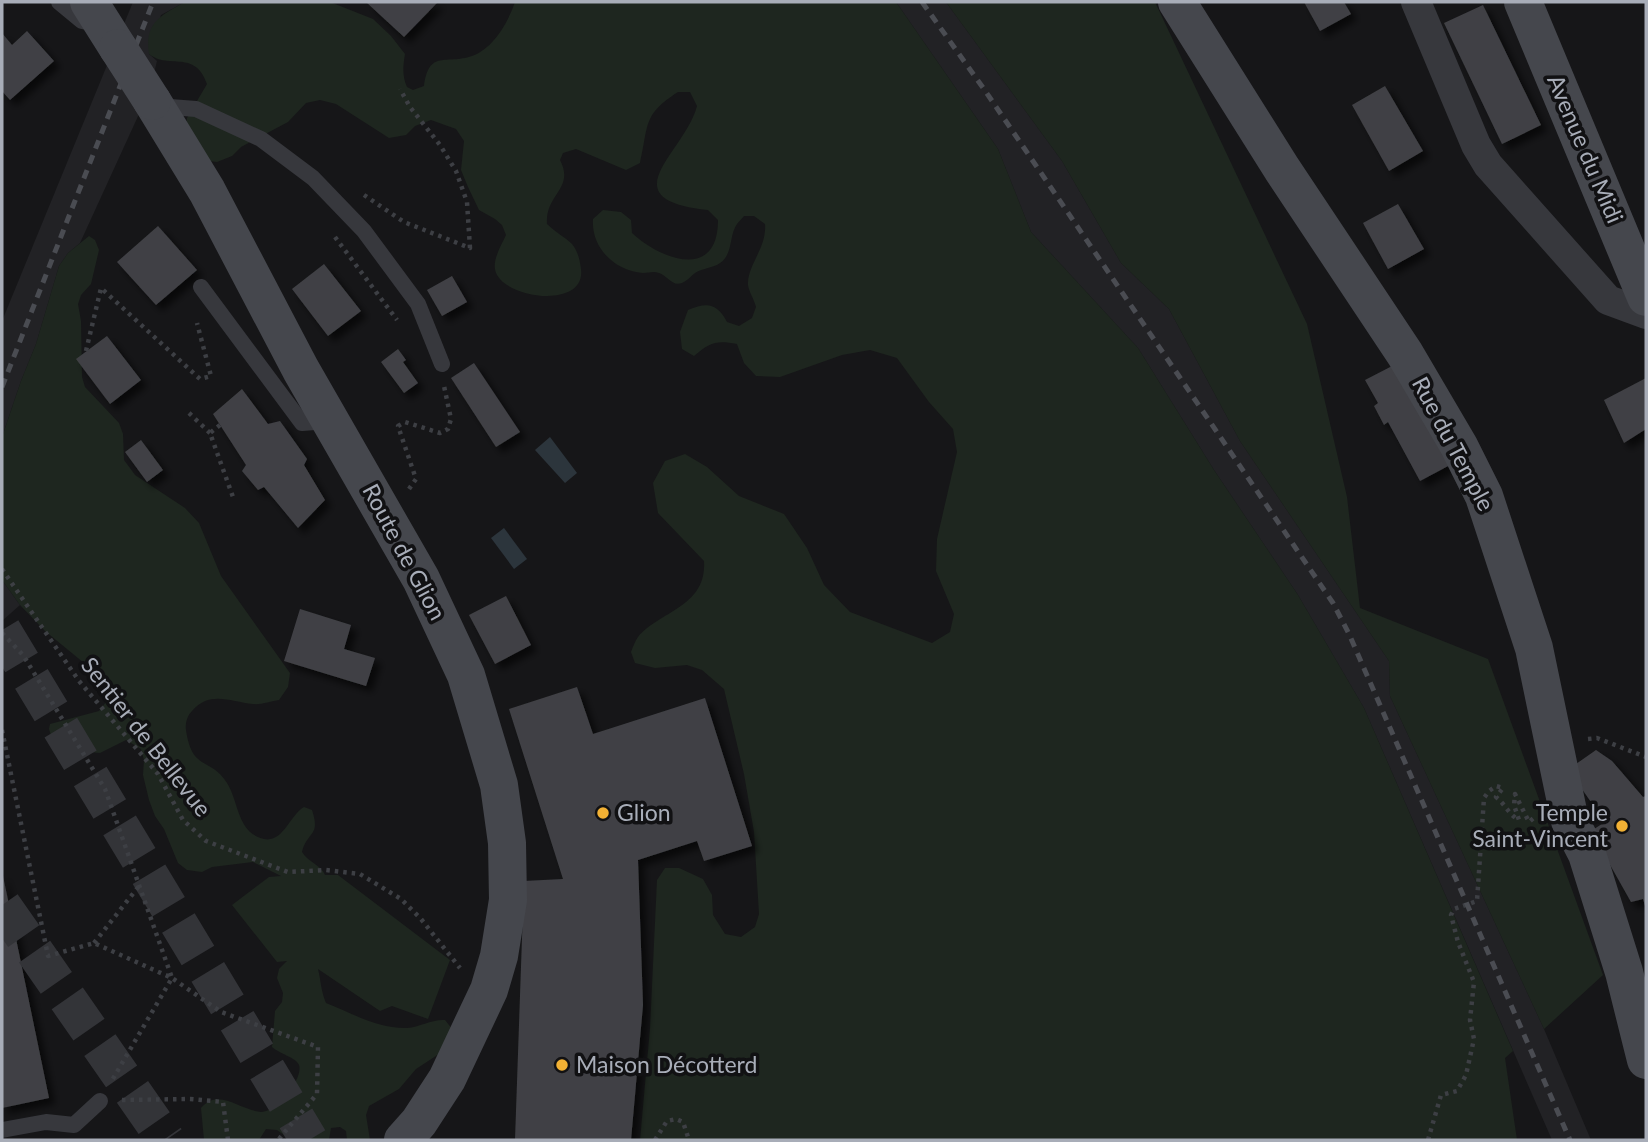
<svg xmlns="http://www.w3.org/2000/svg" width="1648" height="1142" font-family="Lato,sans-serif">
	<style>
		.built { fill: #222225 }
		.green { fill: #1e261f }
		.water { fill: #2c353c }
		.building { fill: #404145; filter: url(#shadow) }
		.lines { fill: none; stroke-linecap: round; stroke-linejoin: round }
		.highway-tunnel { stroke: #333438; stroke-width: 38; stroke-dasharray: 38 19; stroke-linecap: butt }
		.path { stroke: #3d3f44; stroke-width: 4.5; stroke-dasharray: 3.5 5; stroke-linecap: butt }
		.lane { stroke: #37383d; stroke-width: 16 }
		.street { stroke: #37383d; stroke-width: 30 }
		.secondary { stroke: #45474d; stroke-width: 38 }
		.rail { stroke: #4a4c52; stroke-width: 5; stroke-dasharray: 9 7; stroke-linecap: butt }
		.secondary-bridge { stroke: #45474d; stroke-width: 38 }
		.poi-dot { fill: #f2b134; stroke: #111113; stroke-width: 2.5 }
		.labels { text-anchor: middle; stroke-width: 7; stroke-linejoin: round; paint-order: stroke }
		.street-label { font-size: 23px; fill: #a8adb8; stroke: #111113 }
		.poi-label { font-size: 23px; fill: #a8adb8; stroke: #111113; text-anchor: start }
	</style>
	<defs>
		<filter id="shadow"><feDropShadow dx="6" dy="6" stdDeviation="3.5" flood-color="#0009"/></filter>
	</defs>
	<rect width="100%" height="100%" fill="#161618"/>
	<!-- built -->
	<g class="built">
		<polygon points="133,2 185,2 161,15 149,54 157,61 150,90 80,243 68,253 59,266 36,344 21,381 2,437 2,321"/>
		<polygon points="896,2 946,2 1062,161 1121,263 1169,309 1240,441 1389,661 1390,696 1544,1029 1591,1140 1552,1140 1364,708 1298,595 1214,470 1138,348 1031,232 998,149"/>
		<polygon points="2,580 20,605 2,621"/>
	</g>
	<!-- green -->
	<g class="green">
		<path d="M 185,2 L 330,2 L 373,19 L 391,36 L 405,54 C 403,66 402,76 407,87 L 413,90 L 424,86 C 429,49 446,65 472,56 C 494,48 508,22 515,2 L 896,2 L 998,149 L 1031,232 L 1138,348 L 1214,470 L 1298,595 L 1364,708 L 1513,1051 L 1505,1058 L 1517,1140 L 640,1140 L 650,1028 L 657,880 L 665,868 L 679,868 L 703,879 L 712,895 L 713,915 L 725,934 L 741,937 L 755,927 L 759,914 L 754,832 L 744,774 L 724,689 L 702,670 L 687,665 L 655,668 L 635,663 L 631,652 C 633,647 635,641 638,637 C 660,611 707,607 704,561 L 658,513 L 653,483 L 665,461 L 685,454 L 707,467 L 739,496 L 784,514 L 807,548 L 824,585 L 850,612 L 932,643 L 950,632 L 954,614 L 936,571 L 937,539 L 957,452 L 953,429 L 929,402 L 897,358 L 870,350 L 842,355 L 780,377 L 756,376 L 744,363 L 737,344 C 717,340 710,342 694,356 L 682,349 L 680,332 L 688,310 C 707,302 717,303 727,322 L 739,326 L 752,318 L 756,307 C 754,299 749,292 748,285 C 747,265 767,248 765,224 L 754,216 L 744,216 C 742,219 739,221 737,224 C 729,235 733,255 720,263 C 713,268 703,268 695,273 C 691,276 687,281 682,283 C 672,287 667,275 659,273 C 653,271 649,273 643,273 C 614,271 591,247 593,219 L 603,210 L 621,212 L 631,220 L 632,233 C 661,260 718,281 718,220 L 708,210 C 607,199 685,153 697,106 L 690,92 L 678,92 C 642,115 649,125 640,163 L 626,170 L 576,149 L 563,153 L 560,160 C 575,189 545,194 547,224 C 555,232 565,237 572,244 C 578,251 580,261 581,269 C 586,308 511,300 497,275 C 490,263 501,246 506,235 L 502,225 L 495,219 L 479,210 L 468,187 L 461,170 L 464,141 L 456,129 L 431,120 L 415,126 L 406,135 L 389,138 L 336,104 L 320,100 L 306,103 L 288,122 L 241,147 L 232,156 L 217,162 L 202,160 L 186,130 L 187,118 L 207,84 C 195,49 169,70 149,54 C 144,23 161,15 185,2 Z"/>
		<polygon points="946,2 1155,2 1307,324 1347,497 1360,608 1488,659 1603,975 1544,1029 1390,696 1389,661 1240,441 1169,309 1121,263 1062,161"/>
		<path d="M 89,236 L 95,240 L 99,250 L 91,284 L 81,295 L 78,304 L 81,321 L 82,377 L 85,387 L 119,423 L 123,434 L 124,460 L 135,475 L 185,508 L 199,523 L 221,576 L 290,673 L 288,687 L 279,700 C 271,701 261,705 253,704 C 231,702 210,690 192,711 C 187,716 185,723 186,730 C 192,772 211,757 227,783 C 239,802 237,833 264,839 C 283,843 290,815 304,807 L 312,810 C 321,837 307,831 302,852 C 308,862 321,865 325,875 L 338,875 L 450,960 L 428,1019 L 392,1006 L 380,1011 L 318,969 C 321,981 321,992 326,1003 C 351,1013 379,1029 407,1028 C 420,1027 432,1019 445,1020 L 453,1030 L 445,1050 L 416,1069 L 399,1089 L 369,1106 L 366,1115 L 370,1140 L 347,1140 L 346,1131 L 340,1127 L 331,1128 L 329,1140 L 291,1140 L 277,1130 L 266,1129 L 259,1140 L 204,1140 L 201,1108 C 219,1087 239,1110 261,1112 C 275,1113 304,1079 299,1065 C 297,1058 278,1053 272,1047 L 275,1011 L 282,1002 L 283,993 L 277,978 L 279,969 L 287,961 L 277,962 L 232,905 L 269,877 L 281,876 L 253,862 L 212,867 L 202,872 L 187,870 L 178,863 L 164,829 L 155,816 L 149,800 L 143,775 L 144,760 L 141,749 L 126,740 L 100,753 L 88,752 L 51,735 L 49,729 L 50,724 L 99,711 L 106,702 L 106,688 L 95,672 L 45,631 L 20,605 L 2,580 L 2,437 L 21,381 L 36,344 L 59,266 L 68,253 Z"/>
	</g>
	<!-- water -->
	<g class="water">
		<polygon points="550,437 577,473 565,483 535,450"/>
		<polygon points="504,528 527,559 514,569 491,538"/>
	</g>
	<!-- building -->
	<g class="building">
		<polygon points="366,2 438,2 404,37"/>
		<polygon points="1304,2 1344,2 1351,14 1320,31"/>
		<polygon points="1483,5 1541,125 1502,144 1444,23"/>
		<polygon points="27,31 54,61 10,100 2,91 2,33 12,45"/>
		<polygon points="1385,86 1423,151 1389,171 1352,105"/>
		<polygon points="1398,204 1424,249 1388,269 1363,223"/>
		<polygon points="158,226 197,270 156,305 117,262"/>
		<polygon points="324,264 361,311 328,336 292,289"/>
		<polygon points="452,276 467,302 442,316 427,290"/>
		<polygon points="107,336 141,380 110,404 76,359"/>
		<polygon points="398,349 406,360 403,362 418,383 404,393 381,362"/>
		<polygon points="474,363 520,432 496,447 451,378"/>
		<polygon points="1396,364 1450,465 1420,481 1388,422 1384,425 1374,406 1378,403 1365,380"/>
		<polygon points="1646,378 1646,429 1624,443 1604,400"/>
		<polygon points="242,389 268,424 280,421 307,459 304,465 325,500 298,528 264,487 258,490 242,471 246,465 213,414"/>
		<polygon points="141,440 163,470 147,482 125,452"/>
		<polygon points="506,596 531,645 495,664 469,615"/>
		<polygon points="300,609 351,625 344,649 375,658 366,686 284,661"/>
		<polygon points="577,687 593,734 705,698 752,846 704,861 697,841 638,860 643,1005 631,1140 515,1140 524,881 563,879 509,709"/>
		<polygon points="1596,750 1612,761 1643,797 1646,796 1646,909 1643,899 1631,902 1591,831 1605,822 1577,782 1576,764"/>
		<polygon points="2,871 49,1098 2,1108"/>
	</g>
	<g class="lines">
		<!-- highway-tunnel -->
		<g class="highway-tunnel">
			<polyline points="2,630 309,1140"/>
			<polyline points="2,905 166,1140"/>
		</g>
		<!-- path -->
		<g class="path">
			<polyline points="364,195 404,222 470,248 467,202 456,171 440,145 410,107 400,89"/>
			<polyline points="335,237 397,320"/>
			<polyline points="86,351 101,288 200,379 211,376 197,323"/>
			<polyline points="189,413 210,433"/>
			<polyline points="220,425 210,433 233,497"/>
			<polyline points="409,489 416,479 398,426 405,422 440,433 448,429 451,419 444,386"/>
			<polyline points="2,569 79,681 158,774 183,820 206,841 288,872 326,870 360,874 401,899 421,919 460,968"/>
			<polyline points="2,633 23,655 105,789 172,978 111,1082"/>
			<polyline points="2,730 48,956 94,943 172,978 221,1012 318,1047 317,1094 278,1140"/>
			<polyline points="1588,739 1597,738 1646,757"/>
			<polyline points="94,943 139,886"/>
			<polyline points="122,1100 190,1099 223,1102 228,1140"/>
			<polyline points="655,1140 667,1121 676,1119 683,1122 689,1140"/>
			<path d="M 1428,1140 L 1441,1095 L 1457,1091 L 1466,1075 L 1474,1039 L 1470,1020 L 1474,982 L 1458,942 L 1451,915 L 1454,909 L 1477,901 L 1484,798 L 1489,791 L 1496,786 L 1503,788 L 1496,797 C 1505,804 1509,815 1519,820 L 1514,805 L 1515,794 L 1529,822 L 1536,816"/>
		</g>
		<!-- lane -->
		<g class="lane">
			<polyline points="59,2 82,21 92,23"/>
			<polyline points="157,106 196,109 261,139 313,178 364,231 418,304 442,364"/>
			<polyline points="201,287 302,423 328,421"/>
			<polyline points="2,1130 46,1122 74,1125 100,1101"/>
		</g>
		<!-- street -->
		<polyline class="street" points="1416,2 1476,145 1488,165 1608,300 1646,314"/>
		<!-- secondary -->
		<g class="secondary">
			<polyline points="89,2 118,48"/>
			<polyline points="1177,2 1282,169 1405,354 1459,446 1484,496 1534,648 1570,821 1587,854 1624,972 1646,1060"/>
			<polyline points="1523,2 1646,297"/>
			<polyline points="152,101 207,191 301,370 421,579 466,675 499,785 507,843 508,900 499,956 489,990 447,1079 419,1122 403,1140"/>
		</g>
		<!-- rail -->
		<g class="rail">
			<polyline points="922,2 986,92 1333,603 1349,634 1570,1140"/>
			<polyline points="2,387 153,2"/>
		</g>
		<!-- secondary-bridge -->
		<polyline class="secondary-bridge" points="118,48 152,101"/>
	</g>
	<!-- markers -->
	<g class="poi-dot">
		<circle cx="603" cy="813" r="7"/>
		<circle cx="1622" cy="826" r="7"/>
		<circle cx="562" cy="1065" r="7"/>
	</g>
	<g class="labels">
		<!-- street labels -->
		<g class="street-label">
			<text transform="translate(1585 149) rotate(67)" y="8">Avenue du Midi</text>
			<text transform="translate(1453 444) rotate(62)" y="8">Rue du Temple</text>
			<text transform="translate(404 552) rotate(62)" y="8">Route de Glion</text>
			<text transform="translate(146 737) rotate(52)" y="8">Sentier de Bellevue</text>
		</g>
		<!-- poi labels -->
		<g class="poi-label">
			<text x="617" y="821">Glion</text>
			<text x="1608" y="821" text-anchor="end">Temple<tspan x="1608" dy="26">Saint-Vincent</tspan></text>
			<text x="576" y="1073">Maison Décotterd</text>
		</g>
	</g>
	<!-- border -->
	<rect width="1648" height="1142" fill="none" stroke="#a8adb8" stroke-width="7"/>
</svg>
